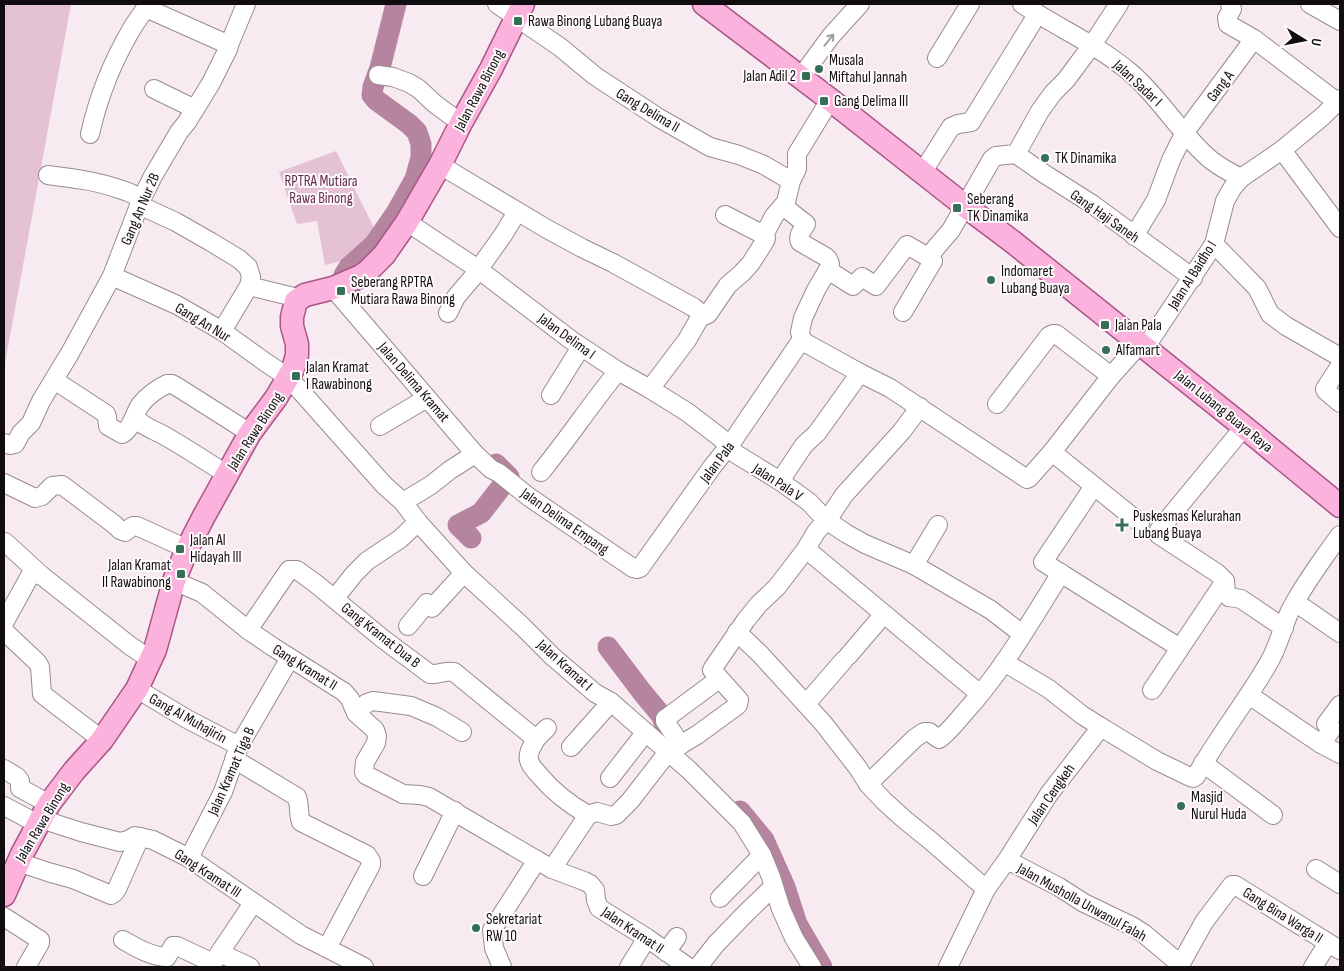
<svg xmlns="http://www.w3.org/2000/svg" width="1344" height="971" font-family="'Sofia Sans Condensed',sans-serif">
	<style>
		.green { fill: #e4c1d3 }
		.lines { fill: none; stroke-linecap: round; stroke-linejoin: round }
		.river { stroke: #b5859f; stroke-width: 21 }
		.minor-casing { stroke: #988b91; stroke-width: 20 }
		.major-casing { stroke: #a85787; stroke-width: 25 }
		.minor { stroke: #fff; stroke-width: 18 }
		.major { stroke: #fbb2dd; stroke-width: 22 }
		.oneway { stroke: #a09e9f }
		.poi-dot { fill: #356f58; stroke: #fefbfc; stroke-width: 2 }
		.labels { text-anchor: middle; stroke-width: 4; stroke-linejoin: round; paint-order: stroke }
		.poi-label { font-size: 15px; fill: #110c0f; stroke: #fefbfc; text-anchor: start }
		.street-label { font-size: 15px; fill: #110c0f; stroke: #fefbfc }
		.park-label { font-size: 15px; fill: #65294d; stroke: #fefbfc }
	</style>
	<rect width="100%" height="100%" fill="#f8eaf1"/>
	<!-- green -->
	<g class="green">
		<polygon points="4,4 71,4 4,369"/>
		<polygon points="336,151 376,232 362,248 341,261 325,265 317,221 297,224 279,172"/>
	</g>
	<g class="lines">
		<!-- river -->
		<g class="river">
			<polyline points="351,296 345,286 344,275 349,267 374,245 396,213 415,179 421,158 421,144 417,132 409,124 376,100 372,95 373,87 380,68 396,4"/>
			<polyline points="471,538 458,525 481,513 509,477 496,464"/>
			<polyline points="608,647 642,692 661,715 671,739"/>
			<polyline points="740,811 764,840 785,887 797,924 822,967"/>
		</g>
		<!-- minor casing -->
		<g class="minor-casing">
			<g id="minor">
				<polyline points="497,4 560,47 595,76 659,118 710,147 739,155 764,165 791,181"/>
				<path d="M 1022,4 C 1058,28 1098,45 1131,73 C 1161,99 1181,135 1211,160 C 1220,167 1231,173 1241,178"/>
				<polyline points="1230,4 1232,9 1227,18 1228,24 1254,39 1337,102"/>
				<polyline points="1310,4 1340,21"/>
				<polyline points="229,45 246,4"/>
				<polyline points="937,58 970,4"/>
				<polyline points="378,75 393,77 409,83 419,89 435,104 461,123"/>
				<polyline points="801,77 831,36 860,4"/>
				<polyline points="154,89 195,109"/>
				<path d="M 90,134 C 98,98 113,61 131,30 C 136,21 143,13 148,4"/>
				<polyline points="1282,150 1340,228"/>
				<polyline points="1016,154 1043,173 1092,204 1193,278"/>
				<polyline points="440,165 547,229 582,248 613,263 693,307 702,314"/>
				<polyline points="922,173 951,127 958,124 971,122 1032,23"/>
				<path d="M 48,175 C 72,178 97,181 119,189 C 127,191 134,195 142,198"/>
				<polyline points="139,205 176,222 211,242 239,259 248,267 251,277 249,286 222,331"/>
				<path d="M 783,206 L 806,224 C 803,230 797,235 800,242 L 826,257 L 828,259 L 830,264 L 829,268 L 816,290 L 803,318 L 800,332 L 802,341"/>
				<polyline points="725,215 764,235"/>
				<polyline points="407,222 478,269 571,340 618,371 650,389 687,412 721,438 736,454 780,481 809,502 826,520 847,534 865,544 914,565 991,610 1022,634"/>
				<polyline points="1134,236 1156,200 1171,160 1185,132 1254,39"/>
				<polyline points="1214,244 1257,288 1270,314 1286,326 1340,357"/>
				<polyline points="828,270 853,286 862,277 876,286 907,245 928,257 951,230 992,159 996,156 1016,154 1040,111 1053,93 1066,80 1092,45 1119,4"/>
				<polyline points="112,276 177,305 222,331 265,362 289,378 384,485 403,502 418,522 464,573 522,626 552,656 595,693 611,702 689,770 742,823 762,855 771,877 781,909 794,938 812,967"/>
				<polyline points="249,286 298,298"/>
				<polyline points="333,288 475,454 491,469 499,473 529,497 633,568 637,569 640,568 712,467 732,442 800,342 802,341 860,373 890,388 1027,479 1029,478 1052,452 1111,376 1140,344"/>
				<polyline points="903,312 933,261 928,257"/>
				<polyline points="448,313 456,297 473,277 503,235 517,212"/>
				<polyline points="1145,348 1214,244 1225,201 1233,187 1241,178 1282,150 1323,116 1340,99"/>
				<polyline points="1340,366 1325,389 1326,391 1340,403"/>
				<path d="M 54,380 L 106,414 L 107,417 L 108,426 L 122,434 C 132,429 134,413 141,404 C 148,395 157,389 167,384 L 172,384 L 179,388 L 250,433"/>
				<polyline points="650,389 687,340 702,314 706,315 708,314 728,285 742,273 751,263 765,241 766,238 764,235 774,216 786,202 791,181 797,169 797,154 830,100"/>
				<polyline points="551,395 581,347"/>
				<polyline points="997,404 1049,336 1053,334 1056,334 1111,376"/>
				<path d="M 135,417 C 142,427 155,430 165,436 C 186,448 206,461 226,474"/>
				<polyline points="380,426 427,398"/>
				<polyline points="1244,427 1159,530 1159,535 1217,573 1225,581 1226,592 1229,597 1241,599 1284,628"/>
				<polyline points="4,443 10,445 15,444 21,433 31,423 41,401 70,353 112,276 142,198 153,176 179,132 187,122 211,83 228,49 229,45 146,8"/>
				<polyline points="1052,452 1140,523"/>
				<path d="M 541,472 C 568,439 591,404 618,371"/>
				<polyline points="780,481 804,445 817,433 860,373"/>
				<polyline points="4,483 35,498 42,496 52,486 62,485 115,525 120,530 125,532 133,526 137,526 187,549"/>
				<polyline points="1094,486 1043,562 1180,648"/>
				<polyline points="403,502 431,485 450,470 475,454"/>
				<polyline points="5,542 41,575"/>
				<polyline points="806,549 884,614 848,656"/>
				<polyline points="914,565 938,525"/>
				<polyline points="174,581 202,593 248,630 273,647 344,692 350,699 356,713 375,730 377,736 376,743 365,762 364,772 366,775 403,794 420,795 429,797 552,869 584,881 590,884 595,890 596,900 599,908 647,938 688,967"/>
				<polyline points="335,598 354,574 367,561 400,539 418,522"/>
				<polyline points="1295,602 1340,633"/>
				<polyline points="884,614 980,694"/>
				<polyline points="4,623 31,574 41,575 129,645 151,660"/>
				<polyline points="408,626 427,603 432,608 464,573"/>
				<path d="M 248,630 L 289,570 L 297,570 L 315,583 L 383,639 L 430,674 C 439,675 446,670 454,672 L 536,739 L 547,728"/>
				<polyline points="4,631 37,662 40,667 42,694 102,740"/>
				<polyline points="737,632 761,655 823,723 858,768 868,784 884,801 905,820 931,841 986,889"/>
				<polyline points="1004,662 1049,689 1082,715 1101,727"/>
				<polyline points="137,689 187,719 239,746"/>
				<polyline points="1152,690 1225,581"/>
				<polyline points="1249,695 1321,744 1340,754"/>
				<polyline points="806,704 844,660"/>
				<polyline points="356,713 367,703 373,701 411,706 437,717 462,732"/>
				<path d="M 536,739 C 533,745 527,753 529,760 C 530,766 536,771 540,776 C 554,793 569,804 588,815 L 552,869"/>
				<polyline points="1321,744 1332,729 1326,724 1340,705"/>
				<polyline points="681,745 665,721 665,719 719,679"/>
				<polyline points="571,747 611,702"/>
				<path d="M 234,759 L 297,797 C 300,806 298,814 301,822 L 367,855 L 371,861 L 371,865 L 327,948"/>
				<polyline points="1203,763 1273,815"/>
				<polyline points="4,769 17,777 20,781 20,788 49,804"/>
				<polyline points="610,778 645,733"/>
				<path d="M 868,784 L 915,738 L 924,732 L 929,732 L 939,739 C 949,732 957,721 965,712 C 1003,670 1031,621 1061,573"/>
				<polyline points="4,806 38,824"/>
				<polyline points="588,815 597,812 611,816 616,815 630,801 668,752 697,735 738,705 739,700 712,670 713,668 746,620 759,604 777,587 806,549 816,532 830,516 844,495 902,431 920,407"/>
				<polyline points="41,819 81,832 120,842 128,840 135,836 153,840 189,858 301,935 364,967"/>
				<polyline points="189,858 223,792 239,746 290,658"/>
				<polyline points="1007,860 1059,887 1084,903 1132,926 1143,933 1180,964"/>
				<polyline points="18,862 48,872 73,879 111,895 114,893 117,889 140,837"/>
				<polyline points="1316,869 1340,884"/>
				<polyline points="423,876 455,811"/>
				<polyline points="720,898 762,855"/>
				<polyline points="4,917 40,940 40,943 26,967"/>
				<path d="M 123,940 C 137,948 150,956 167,957 L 173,946 L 177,946 L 213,963"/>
				<polyline points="666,952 677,937"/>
				<polyline points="220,953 250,967"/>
				<polyline points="210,967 253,903"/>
				<polyline points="502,967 494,948 492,930 537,860"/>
				<polyline points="629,967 647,938"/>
				<polyline points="698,967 716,944 746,913 773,887"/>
				<path d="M 948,967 L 986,889 L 1007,860 L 1049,794 L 1101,727 L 1157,761 L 1188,776 L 1193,778 L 1196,776 C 1218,737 1246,702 1268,664 C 1278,648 1282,628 1290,611 C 1304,584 1322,560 1340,535"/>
				<polyline points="1179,967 1204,922 1232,885 1235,885 1340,950"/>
				<polyline points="1313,967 1328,943"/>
			</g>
		</g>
		<!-- major casing -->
		<g class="major-casing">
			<g id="major">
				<polyline points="704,4 828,98 965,206 1013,242 1244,427 1340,506"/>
				<polyline points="4,895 22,854 49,804 74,771 102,740 137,689 155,650 174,581 187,549 204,516 250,433 276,398 293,369 297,355 297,344 292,326 292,317 296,301 305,295 333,288 361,276 367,272 384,255 407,222 440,165 461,123 491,69 523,4"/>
			</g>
		</g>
		<!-- minor -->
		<use href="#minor" class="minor"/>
		<!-- major -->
		<use href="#major" class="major"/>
	</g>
	<!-- one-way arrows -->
	<defs><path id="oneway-shaft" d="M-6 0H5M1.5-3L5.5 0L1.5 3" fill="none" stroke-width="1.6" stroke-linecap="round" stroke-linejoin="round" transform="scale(1.25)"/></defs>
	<use class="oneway" href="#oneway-shaft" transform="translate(829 40) rotate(-51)"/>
	<!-- markers -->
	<g class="poi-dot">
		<rect x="513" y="16" width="10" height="10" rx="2.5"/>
		<circle cx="819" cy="69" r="5"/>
		<rect x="801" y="71" width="10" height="10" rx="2.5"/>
		<rect x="819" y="96" width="10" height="10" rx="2.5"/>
		<circle cx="1045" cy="158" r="5"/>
		<rect x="952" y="203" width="10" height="10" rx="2.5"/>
		<circle cx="991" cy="280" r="5"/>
		<rect x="336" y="286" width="10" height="10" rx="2.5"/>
		<rect x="1100" y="320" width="10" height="10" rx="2.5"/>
		<circle cx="1106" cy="350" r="5"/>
		<rect x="291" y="371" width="10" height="10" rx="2.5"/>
		<path d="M1119.5 517.5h5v5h5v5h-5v5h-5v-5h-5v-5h5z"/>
		<rect x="175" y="544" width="10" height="10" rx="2.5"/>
		<rect x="176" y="569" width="10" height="10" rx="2.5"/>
		<circle cx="1181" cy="806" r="5"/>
		<circle cx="476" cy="928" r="5"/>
	</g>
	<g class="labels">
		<!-- poi labels -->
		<g class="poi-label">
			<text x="528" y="26">Rawa Binong Lubang Buaya</text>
			<text x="829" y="65">Musala<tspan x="829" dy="17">Miftahul Jannah</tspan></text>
			<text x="796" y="81" text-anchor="end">Jalan Adil 2</text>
			<text x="834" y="106">Gang Delima III</text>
			<text x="1055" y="163">TK Dinamika</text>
			<text x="967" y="204">Seberang<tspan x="967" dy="17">TK Dinamika</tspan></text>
			<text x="1001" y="276">Indomaret<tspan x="1001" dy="17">Lubang Buaya</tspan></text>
			<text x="351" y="287">Seberang RPTRA<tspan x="351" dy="17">Mutiara Rawa Binong</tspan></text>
			<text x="1115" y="330">Jalan Pala</text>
			<text x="1116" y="355">Alfamart</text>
			<text x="306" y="372">Jalan Kramat<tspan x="306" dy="17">I Rawabinong</tspan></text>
			<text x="1133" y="521">Puskesmas Kelurahan<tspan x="1133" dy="17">Lubang Buaya</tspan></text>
			<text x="190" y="545">Jalan Al<tspan x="190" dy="17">Hidayah III</tspan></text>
			<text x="171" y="570" text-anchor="end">Jalan Kramat<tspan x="171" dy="17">II Rawabinong</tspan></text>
			<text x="1191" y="802">Masjid<tspan x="1191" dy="17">Nurul Huda</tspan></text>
			<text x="486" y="924">Sekretariat<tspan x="486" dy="17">RW 10</tspan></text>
		</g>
		<!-- street labels -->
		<g class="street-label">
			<text transform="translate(1138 83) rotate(43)" y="5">Jalan Sadar I</text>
			<text transform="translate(1220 86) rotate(-53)" y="5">Gang A</text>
			<text transform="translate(479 90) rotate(-62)" y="5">Jalan Rawa Binong</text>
			<text transform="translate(648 110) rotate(31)" y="5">Gang Delima II</text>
			<text transform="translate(140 209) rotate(-67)" y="5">Gang An Nur 2B</text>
			<text transform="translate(1105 216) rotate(35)" y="5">Gang Haji Saneh</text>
			<text transform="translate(1192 275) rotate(-58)" y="5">Jalan Al Baidho I</text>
			<text transform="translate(203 322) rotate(31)" y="5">Gang An Nur</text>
			<text transform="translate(567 336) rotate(36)" y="5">Jalan Delima I</text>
			<text transform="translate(414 382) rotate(49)" y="5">Jalan Delima Kramat</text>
			<text transform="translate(1224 411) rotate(39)" y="5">Jalan Lubang Buaya Raya</text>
			<text transform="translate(255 431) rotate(-57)" y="5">Jalan Rawa Binong</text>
			<text transform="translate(717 462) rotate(-53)" y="5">Jalan Pala</text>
			<text transform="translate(778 482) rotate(33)" y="5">Jalan Pala V</text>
			<text transform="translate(565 521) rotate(35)" y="5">Jalan Delima Empang</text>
			<text transform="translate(381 635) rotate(38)" y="5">Gang Kramat Dua B</text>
			<text transform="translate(565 665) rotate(42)" y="5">Jalan Kramat I</text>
			<text transform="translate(305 667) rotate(32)" y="5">Gang Kramat II</text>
			<text transform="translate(188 718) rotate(29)" y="5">Gang Al Muhajirin</text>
			<text transform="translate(231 771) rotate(-66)" y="5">Jalan Kramat Tiga B</text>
			<text transform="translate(1051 794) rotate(-55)" y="5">Jalan Cengkeh</text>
			<text transform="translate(42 822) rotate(-59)" y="5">Jalan Rawa Binong</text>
			<text transform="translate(208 873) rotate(33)" y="5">Gang Kramat III</text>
			<text transform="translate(1082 902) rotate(29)" y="5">Jalan Musholla Unwanul Falah</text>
			<text transform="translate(1283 915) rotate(32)" y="5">Gang Bina Warga II</text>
			<text transform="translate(633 930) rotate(34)" y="5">Jalan Kramat II</text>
		</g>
		<!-- park labels -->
		<g class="park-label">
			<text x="321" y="186">RPTRA Mutiara<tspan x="321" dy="17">Rawa Binong</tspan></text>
		</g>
	</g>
	<!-- border -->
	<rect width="1344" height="971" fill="none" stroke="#110c0f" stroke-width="10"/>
	<!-- north arrow -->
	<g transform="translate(1304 40) rotate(100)" stroke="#fefbfc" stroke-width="4" paint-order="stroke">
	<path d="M0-4L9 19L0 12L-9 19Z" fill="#110c0f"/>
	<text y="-8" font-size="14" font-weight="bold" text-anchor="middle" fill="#110c0f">U</text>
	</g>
</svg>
